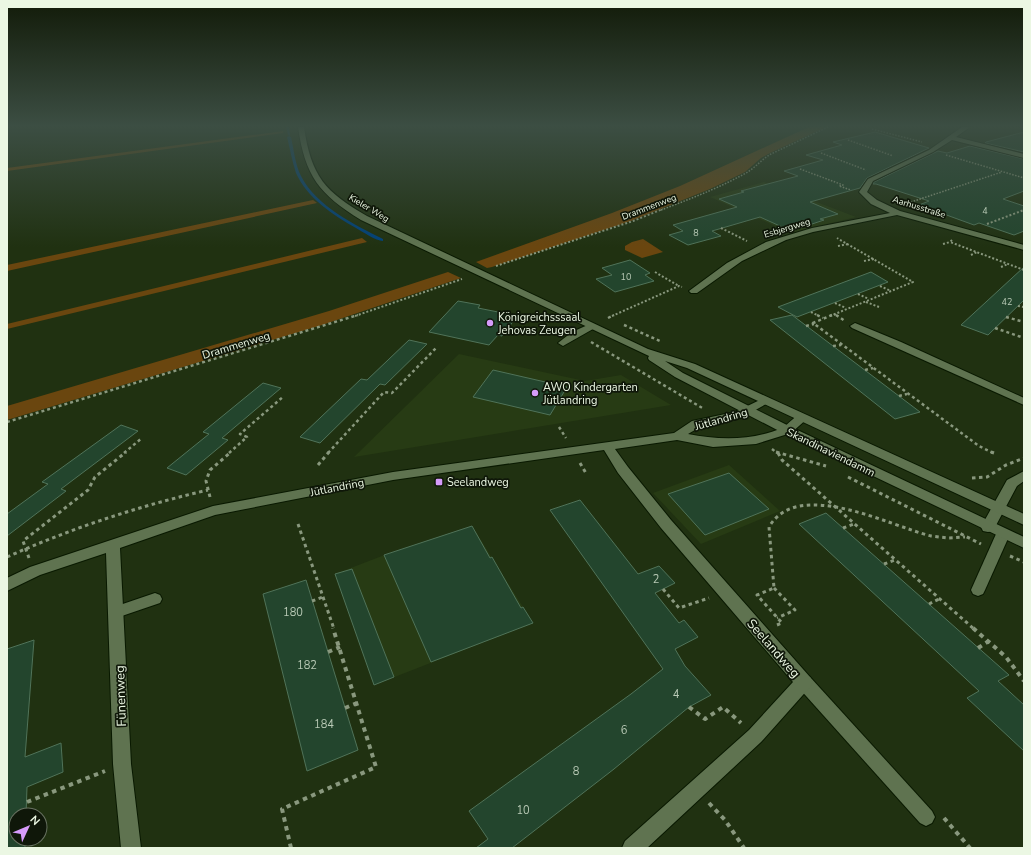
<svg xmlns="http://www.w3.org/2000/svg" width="1031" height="855" font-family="'Nunito Sans',sans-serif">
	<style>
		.built { fill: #273b14 }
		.green { fill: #6a460f }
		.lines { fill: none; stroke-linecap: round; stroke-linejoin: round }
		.stream { fill: #01427a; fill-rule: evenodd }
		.building { fill: #23452d; stroke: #507359 }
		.lane-casing { stroke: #091900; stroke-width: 2 }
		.street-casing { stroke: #091900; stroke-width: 2 }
		.secondary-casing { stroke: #091900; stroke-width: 2 }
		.path-far4 { stroke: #89987e; stroke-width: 1.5; stroke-dasharray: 1.5 1.5; stroke-linecap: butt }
		.path-far3 { stroke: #89987e; stroke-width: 2; stroke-dasharray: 2 2; stroke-linecap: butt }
		.path-far2 { stroke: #89987e; stroke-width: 2.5; stroke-dasharray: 3 3; stroke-linecap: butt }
		.path-far1 { stroke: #89987e; stroke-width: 3; stroke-dasharray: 3.5 3.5; stroke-linecap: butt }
		.path { stroke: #89987e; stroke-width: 4; stroke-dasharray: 4.5 4.5; stroke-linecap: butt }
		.lane { fill: #5f7350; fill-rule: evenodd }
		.street { fill: #5f7350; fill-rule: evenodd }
		.secondary { fill: #5f7350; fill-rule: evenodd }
		.poi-dot { fill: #d69bfa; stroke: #0f1709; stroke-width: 1.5 }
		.labels { text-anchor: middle; stroke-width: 3.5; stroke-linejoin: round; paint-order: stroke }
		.far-street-label { font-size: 9px; fill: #ebf7e3; stroke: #0f1709 }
		.number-label { font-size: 9px; fill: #b9cab6 }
		.poi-label { font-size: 11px; fill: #ebf7e3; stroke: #0f1709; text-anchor: start }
		.street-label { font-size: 11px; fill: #ebf7e3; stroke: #0f1709 }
		.near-number-label { font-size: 11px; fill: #b9cab6 }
		.near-street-label { font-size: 13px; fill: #ebf7e3; stroke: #0f1709 }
	</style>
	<rect width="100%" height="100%" fill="#203111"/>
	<!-- built -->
	<g class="built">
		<polygon points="764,182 856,217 791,233 710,197"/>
		<polygon points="459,354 585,381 621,375 671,405 354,457"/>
		<polygon points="729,465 780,511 701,544 653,493"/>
		<polygon points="472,526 533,623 374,685 335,574 382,556"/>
	</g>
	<!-- green -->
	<g class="green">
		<polygon points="809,127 826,127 770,153 761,158 745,172 710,189 631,221 492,267 487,268 476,262 612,213 680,186"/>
		<polygon points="283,131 283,133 7,171 7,168"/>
		<polygon points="313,200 317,203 7,271 7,265"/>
		<polygon points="362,238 367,242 7,329 7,324"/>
		<polygon points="643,239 663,252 642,258 625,250 625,246 632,242"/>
		<polygon points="448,272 461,278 322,325 7,420 7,406 329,311"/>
	</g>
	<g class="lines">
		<!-- stream -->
		<g class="stream">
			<polygon points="286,127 289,127 290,136 288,135"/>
			<path d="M 289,136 L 291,137 C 294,150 295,164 301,176 C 316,206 355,225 383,239 L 383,241 C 376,241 363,232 356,228 C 333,215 307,198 296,173 C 292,161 290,149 287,137 Z"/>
		</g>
	</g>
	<!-- building -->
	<g class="building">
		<polygon points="875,132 929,148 867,178 860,188 810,202 838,214 820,219 824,220 791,231 760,217 712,231 721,236 688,245 669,235 683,231 673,225 737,207 719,199 744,192 741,191 798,176 784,171 823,160 806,155 842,145 833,142"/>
		<polygon points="1024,132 1024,152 985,143 986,142"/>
		<polygon points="970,146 1024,159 1024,191 1003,199 1024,206 1024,231 1014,235 979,223 974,225 919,205 929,201 876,184 873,184 874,182 938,151 947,153"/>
		<polygon points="630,260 650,273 645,275 654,281 615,292 596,279 612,275 602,268"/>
		<polygon points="1024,267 1024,300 988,335 961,325"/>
		<polygon points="871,272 888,282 797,317 778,307"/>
		<polygon points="458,301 480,305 478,308 513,315 510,318 515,319 502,336 498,335 489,345 429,332"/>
		<polygon points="792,315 833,346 920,412 895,419 770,320"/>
		<polygon points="409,340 427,344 385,385 380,384 320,443 300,437 361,379 367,380"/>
		<polygon points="493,370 567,387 550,415 473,397"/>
		<polygon points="263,383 281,388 222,438 228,440 186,475 167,468 209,434 203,432"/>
		<polygon points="121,425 138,431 61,489 66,491 7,536 7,514 48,484 42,482"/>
		<polygon points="729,473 769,509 705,535 668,494"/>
		<polygon points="580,500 638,574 659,566 675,583 655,593 679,623 684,620 698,637 675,649 685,666 711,695 689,707 614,769 512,848 476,848 488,839 469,811 631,694 663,669 550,510"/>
		<polygon points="826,513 1009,675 998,681 1024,705 1024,751 967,698 979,691 799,524"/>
		<polygon points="472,526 490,558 492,557 521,608 523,607 533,623 431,662 384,555"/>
		<polygon points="352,569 394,677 374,685 335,574"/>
		<polygon points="306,580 358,750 307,771 263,594"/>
		<polygon points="34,640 25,757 61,743 63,772 27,787 26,815 16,815 16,839 25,839 25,848 7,848 7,649"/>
	</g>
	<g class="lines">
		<!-- lane casing -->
		<g class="lane-casing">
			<g id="lane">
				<polygon points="855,323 901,342 1024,398 1024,405 852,328 850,326"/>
				<polygon points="590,324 595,327 593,329 563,346 558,343 572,332"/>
				<polygon points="1003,529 1008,531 1010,534 985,590 983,594 978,596 973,594 971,590 996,534 998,531"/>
				<polygon points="155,593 160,595 162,599 160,603 116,618 111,616 109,612 111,608"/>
				<polygon points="804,675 810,677 932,811 935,817 932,823 926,826 920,823 798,687 796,682 798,677"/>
			</g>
		</g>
		<!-- street casing -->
		<g class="street-casing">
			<g id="street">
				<polygon points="962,127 970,127 956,137 1024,154 1024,158 952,140 933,152 873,181 867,192 877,200 900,211 1024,245 1024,250 897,215 813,232 786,240 742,261 697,293 691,293 689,291 727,263 766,242 812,228 890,213 871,204 859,192 868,179 929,150"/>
				<path d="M 764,398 L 768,399 L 770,401 L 768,403 L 743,417 L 700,427 L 688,434 C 718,440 752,441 782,428 C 789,424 794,416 802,414 L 808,418 L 791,433 L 756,444 L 713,447 L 677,440 L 615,449 L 628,467 L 671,520 L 810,677 L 813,682 L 810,687 L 761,742 L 647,848 L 622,848 L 625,841 L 749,730 L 793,682 L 661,528 L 618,473 L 604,450 L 393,480 L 215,515 L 120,548 L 131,764 L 141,848 L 121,848 L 113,764 L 106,553 L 40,575 L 7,591 L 7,578 L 30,567 L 213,506 L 393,472 L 674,433 L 692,421 L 735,412 Z"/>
				<polygon points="1024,471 1024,481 1017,486 993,531 988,532 983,531 981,527 1007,480"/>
			</g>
		</g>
		<!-- secondary casing -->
		<g class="secondary-casing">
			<path id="secondary" d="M 298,127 L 304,127 C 311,176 325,192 367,216 L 648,349 L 695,364 L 1024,514 L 1024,525 L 687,368 L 665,361 L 683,373 L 791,427 L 1024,537 L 1024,548 L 783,433 L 675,377 L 649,360 L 648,358 L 649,356 L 361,220 C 319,194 305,176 298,127 Z"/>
		</g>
		<!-- path-far4 -->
		<g class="path-far4">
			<polyline points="872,129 922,142"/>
			<polyline points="848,140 893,156"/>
			<polyline points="821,153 866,170"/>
			<polyline points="946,155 1024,178"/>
			<polyline points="800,169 843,185 839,186 851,190"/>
			<polyline points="908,203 1002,172"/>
			<path d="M 661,210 C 690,199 719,188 746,173 C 755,168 762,159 771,154 L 828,127"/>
		</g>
		<!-- path-far3 -->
		<g class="path-far3">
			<polyline points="987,224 1024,210"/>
			<polyline points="721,228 747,241"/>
			<polyline points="952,240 950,242 1024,270"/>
			<polyline points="943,244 950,242"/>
			<polyline points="838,246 848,244"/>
			<polyline points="971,255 977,252"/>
			<polyline points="864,261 874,259"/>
			<polyline points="496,266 633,221 663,209"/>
			<polyline points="1001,267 1008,264"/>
			<polyline points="655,272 679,286"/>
			<polyline points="880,286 891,291"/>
			<polyline points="858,294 869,299"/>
			<polyline points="866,302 879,307"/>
			<polyline points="835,303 846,308"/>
			<polyline points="1018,306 1024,307"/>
			<polyline points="811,312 819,316"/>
			<polyline points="834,314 837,316"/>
			<polyline points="355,316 462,279"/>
			<polyline points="612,316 679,286 682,287"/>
			<polyline points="830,316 913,282 837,238"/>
		</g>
		<!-- path-far2 -->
		<g class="path-far2">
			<polyline points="817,315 823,318"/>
			<polyline points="832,315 813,323 979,446 993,453"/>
			<polyline points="836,315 845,321"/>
			<polyline points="1006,317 1024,322"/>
			<polyline points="608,318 614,315"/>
			<polyline points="624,325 662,342"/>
			<polyline points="806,326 814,324"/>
			<polyline points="995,328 1024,338"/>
			<polyline points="591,342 704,409"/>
			<polyline points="833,346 841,345"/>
			<polyline points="865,370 873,368"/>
			<polyline points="899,396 907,394"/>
			<polyline points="7,422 358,315"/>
			<polyline points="559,427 566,438"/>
			<polyline points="772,449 777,453"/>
			<polyline points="124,453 142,438"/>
			<polyline points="229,453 247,437 240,434 284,396"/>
			<polyline points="328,453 384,392 392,393 437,347"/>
		</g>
		<!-- path-far1 -->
		<g class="path-far1">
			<polyline points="776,452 826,466"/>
			<polyline points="991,452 994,453"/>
			<polyline points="778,453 782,460 974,629"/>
			<polyline points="580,463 587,475"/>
			<polyline points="318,465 329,452"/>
			<polyline points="848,477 981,544"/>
			<polyline points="972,478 987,477 1006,465 1024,458"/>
			<polyline points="210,497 206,481 210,470 231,452"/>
			<polyline points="298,524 334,629"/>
			<polyline points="843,528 854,524"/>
			<polyline points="1010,556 1024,562"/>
			<path d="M 7,557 C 72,528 139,506 208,490"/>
			<polyline points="29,558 23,541 88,490 95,477 126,452"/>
			<polyline points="884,564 895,560"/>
			<polyline points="774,588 795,610 777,618"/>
			<polyline points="663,589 679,608 709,598"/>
			<polyline points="312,601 323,597"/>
			<polyline points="929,604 939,599"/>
			<path d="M 777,625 L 782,623 L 757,595 L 774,588 L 769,527 C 798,477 890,526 931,536 L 948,538 L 965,537"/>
		</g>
		<!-- path -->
		<g class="path">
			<polyline points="973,628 1006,657 1024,681"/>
			<polyline points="978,648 989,641"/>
			<polyline points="328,652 340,647"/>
			<polyline points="689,707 705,719 723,707 741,723"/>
			<polyline points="345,708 357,703"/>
			<polyline points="27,802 105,771"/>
			<polyline points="709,803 725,820 744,848"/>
			<polyline points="944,818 970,848"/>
			<polyline points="291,848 282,809 376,767 333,628"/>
		</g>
		<!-- lane -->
		<use href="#lane" class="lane"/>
		<!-- street -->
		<use href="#street" class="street"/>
		<!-- secondary -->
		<use href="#secondary" class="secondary"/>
	</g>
	<!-- sky -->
	<linearGradient id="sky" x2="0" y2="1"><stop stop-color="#121b09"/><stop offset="0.51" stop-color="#3c4e43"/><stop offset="1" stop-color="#3c4e43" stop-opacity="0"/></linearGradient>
	<rect width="1031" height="247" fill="url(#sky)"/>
	<!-- markers -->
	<g class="poi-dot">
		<circle cx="490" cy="323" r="4"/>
		<circle cx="535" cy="393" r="4"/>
		<rect x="435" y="478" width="8" height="8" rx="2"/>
	</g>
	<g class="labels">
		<!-- far-street labels -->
		<g class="far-street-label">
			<text transform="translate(649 207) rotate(-21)" y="3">Drammenweg</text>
			<text transform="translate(919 207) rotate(17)" y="3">Aarhusstraße</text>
			<text transform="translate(369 208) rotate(31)" y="3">Kieler Weg</text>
			<text transform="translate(787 228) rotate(-17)" y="3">Esbjergweg</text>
		</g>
		<!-- number labels -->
		<g class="number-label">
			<text x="985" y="214">4</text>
			<text x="696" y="236">8</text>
			<text x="626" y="280">10</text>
			<text x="1007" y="305">42</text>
		</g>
		<!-- poi labels -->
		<g class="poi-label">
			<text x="498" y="321">Königreichsssaal<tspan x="498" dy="13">Jehovas Zeugen</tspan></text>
			<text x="543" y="391">AWO Kindergarten<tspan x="543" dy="13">Jütlandring</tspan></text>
			<text x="447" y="486">Seelandweg</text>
		</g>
		<!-- street labels -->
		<g class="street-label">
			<text transform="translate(236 345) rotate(-17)" y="4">Drammenweg</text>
			<text transform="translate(721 419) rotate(-16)" y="4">Jütlandring</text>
			<text transform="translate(831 452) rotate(26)" y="4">Skandinaviendamm</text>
			<text transform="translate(337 487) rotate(-11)" y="4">Jütlandring</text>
		</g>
		<!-- near-number labels -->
		<g class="near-number-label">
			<text x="656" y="583">2</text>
			<text x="293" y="616">180</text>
			<text x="307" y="669">182</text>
			<text x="676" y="698">4</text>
			<text x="324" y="728">184</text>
			<text x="624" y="734">6</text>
			<text x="576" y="775">8</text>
			<text x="523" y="814">10</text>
		</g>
		<!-- near-street labels -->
		<g class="near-street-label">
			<text transform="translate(774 648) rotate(49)" y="5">Seelandweg</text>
			<text transform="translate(120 696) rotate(-92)" y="5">Fünenweg</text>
		</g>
	</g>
	<!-- border -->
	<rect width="1031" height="855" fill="none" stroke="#ebf7e3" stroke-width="16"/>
	<!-- north arrow -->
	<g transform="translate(28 827) rotate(46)"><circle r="19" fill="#0f1709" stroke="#677160"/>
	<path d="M0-3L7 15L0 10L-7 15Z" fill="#d69bfa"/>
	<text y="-6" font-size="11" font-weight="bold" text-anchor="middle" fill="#ebf7e3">N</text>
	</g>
</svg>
